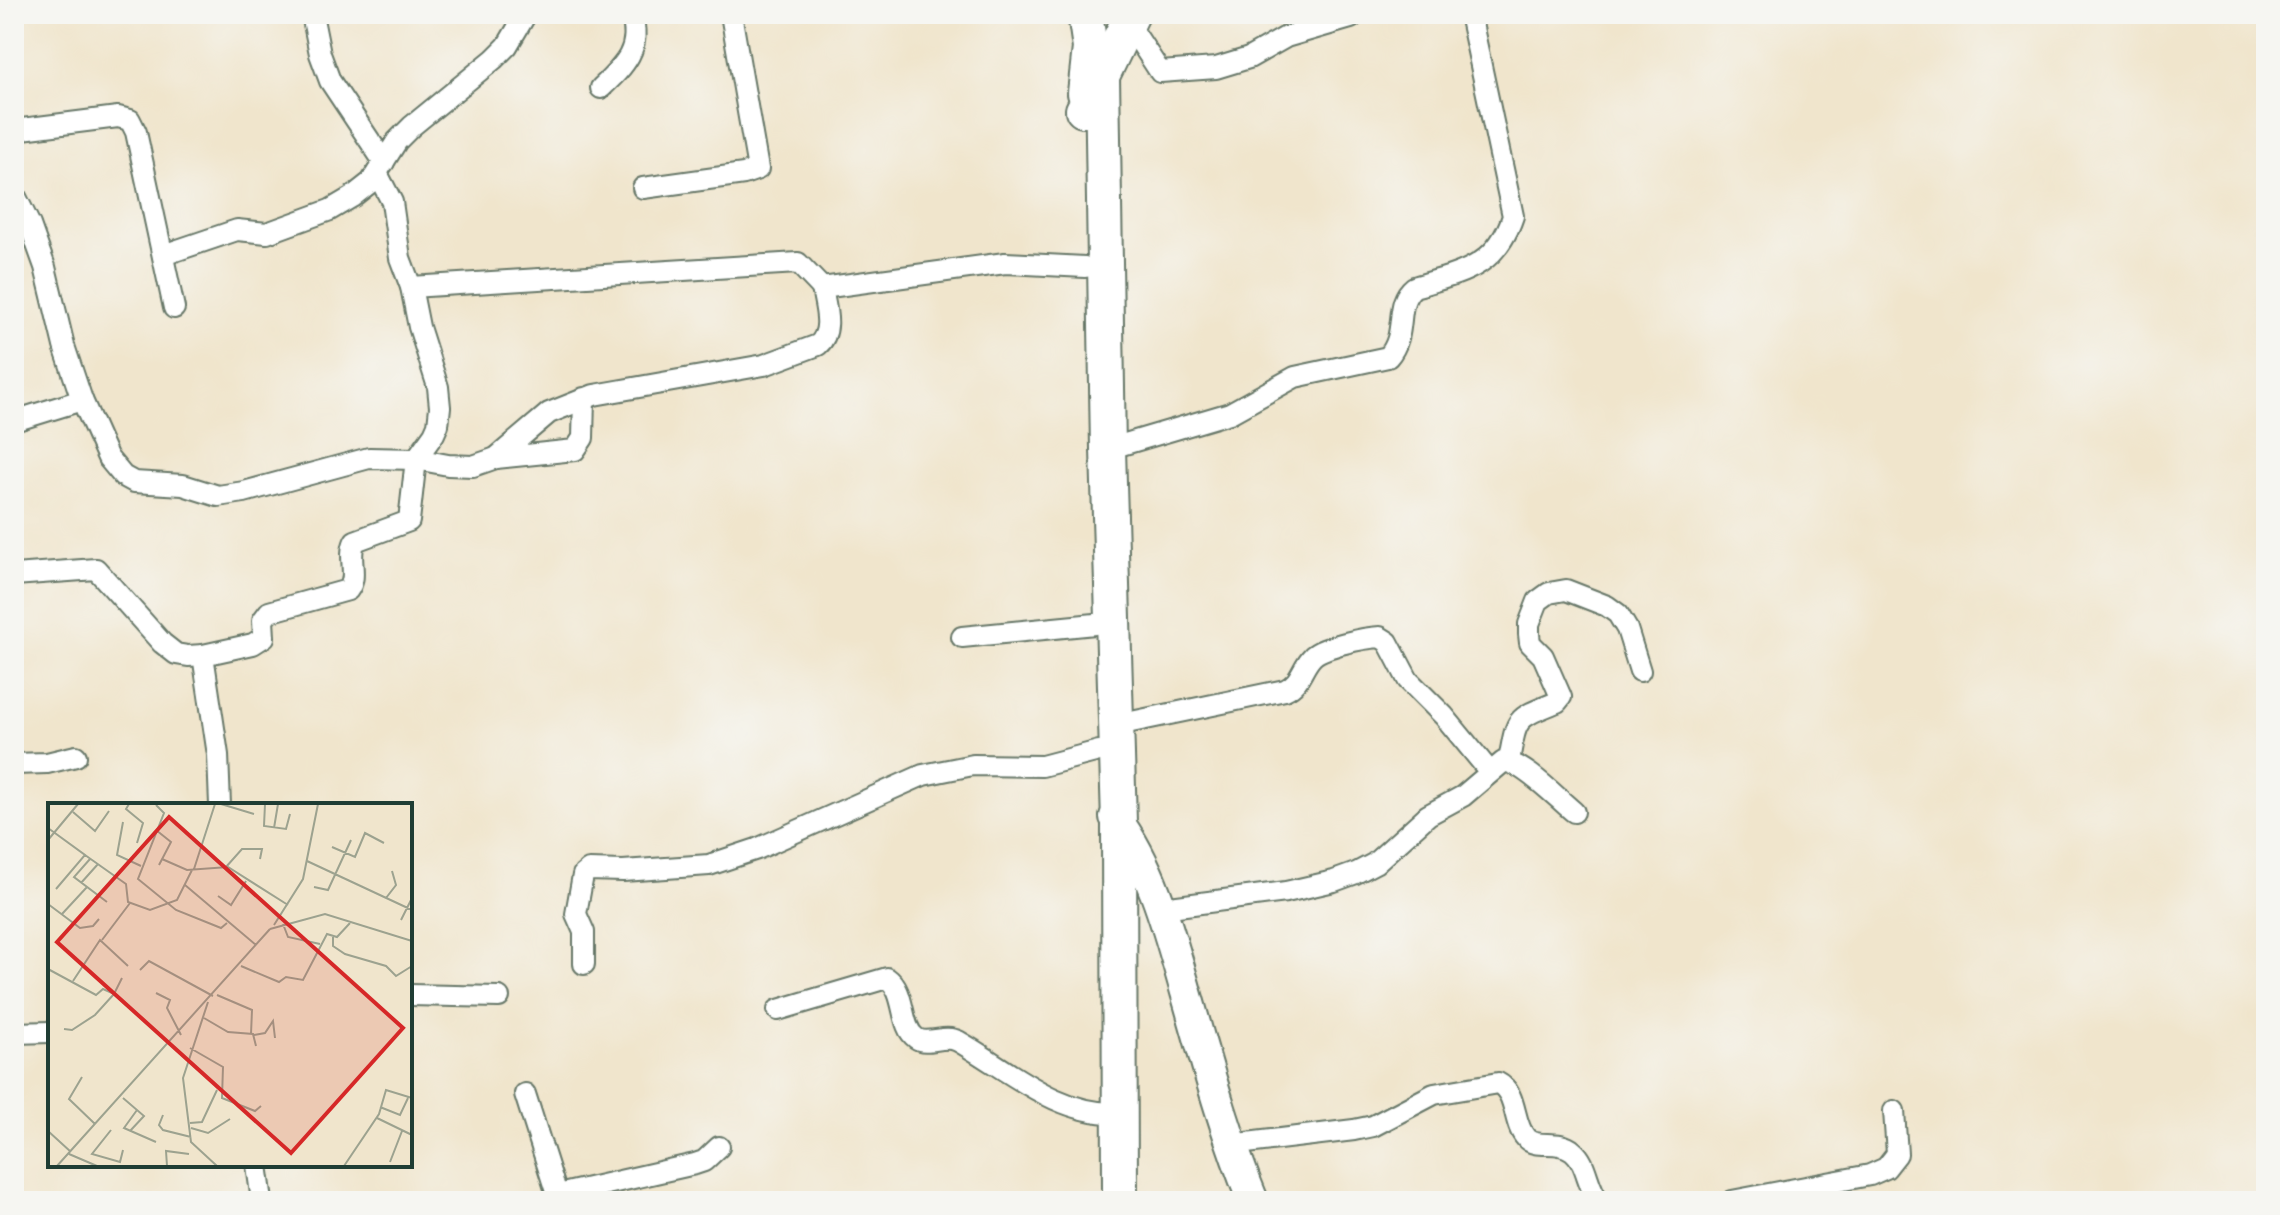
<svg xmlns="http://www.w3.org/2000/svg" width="2280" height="1215" font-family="Sriracha,sans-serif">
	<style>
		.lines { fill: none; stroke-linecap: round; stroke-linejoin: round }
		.minor-casing { stroke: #687869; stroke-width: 24 }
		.secondary-casing { stroke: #687869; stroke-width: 34 }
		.primary-casing { stroke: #687869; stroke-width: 38 }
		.trunk-casing { stroke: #687869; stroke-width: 38 }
		.minor { stroke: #fff; stroke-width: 20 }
		.secondary { stroke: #fff; stroke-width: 30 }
		.primary { stroke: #fff; stroke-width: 34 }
		.trunk { stroke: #fff; stroke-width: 34 }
		.inset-road { fill: none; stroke: #9ca28f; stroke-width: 2 }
		.view { fill: #d62828; fill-opacity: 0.15; stroke: #d62828; stroke-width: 4 }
		.inset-edge { fill: none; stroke: #1f3d34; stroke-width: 4 }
	</style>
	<rect width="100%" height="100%" fill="#f6f6f2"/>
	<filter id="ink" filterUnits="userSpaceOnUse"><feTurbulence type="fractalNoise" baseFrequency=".0125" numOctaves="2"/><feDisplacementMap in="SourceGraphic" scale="16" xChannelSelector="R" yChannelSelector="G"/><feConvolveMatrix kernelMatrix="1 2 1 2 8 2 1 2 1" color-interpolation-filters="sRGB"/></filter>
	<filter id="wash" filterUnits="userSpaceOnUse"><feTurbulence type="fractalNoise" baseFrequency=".006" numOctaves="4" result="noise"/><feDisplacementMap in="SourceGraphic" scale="32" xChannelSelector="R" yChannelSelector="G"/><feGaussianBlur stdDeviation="1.8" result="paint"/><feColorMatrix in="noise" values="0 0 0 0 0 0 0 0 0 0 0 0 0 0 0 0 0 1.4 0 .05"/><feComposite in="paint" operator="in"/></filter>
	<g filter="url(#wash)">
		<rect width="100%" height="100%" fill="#f0e5cc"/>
	</g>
	<g filter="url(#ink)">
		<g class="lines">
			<!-- minor casing -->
			<g class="minor-casing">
				<g id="minor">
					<polyline points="312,14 320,54 330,81 384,162"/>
					<polyline points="1128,23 1160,72 1216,68 1249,58 1286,37 1351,18 1355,14"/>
					<path d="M 601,88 C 624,66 643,48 631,14"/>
					<polyline points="14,130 118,117 130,120 136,132 174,308"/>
					<polyline points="643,188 744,174 758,169 731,14"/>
					<path d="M 14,193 L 30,225 L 45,267 L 64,346 L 82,400 L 108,458 L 123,476 L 134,482 L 183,485 L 218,496 L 244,492 L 369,458 L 416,459 L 448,465 L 473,466 L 496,458 L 549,413 L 594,395 L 764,365 L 818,345 C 834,331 825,307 822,288"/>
					<polyline points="163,255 237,230 267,233 330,210 352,197 371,182 397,141 412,126 494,59 507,46 526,14"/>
					<polyline points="411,287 798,263 822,288 1005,263 1085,267"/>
					<polyline points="14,421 82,400"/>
					<path d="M 1108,449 L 1230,413 L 1295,377 L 1388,357 C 1409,333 1393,304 1414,287 C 1461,273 1496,268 1513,216 L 1470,14"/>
					<polyline points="496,458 575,450 583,438 584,398"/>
					<path d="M 14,575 L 96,569 L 162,643 L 176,654 L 188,656 L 203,655 L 253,644 L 264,637 L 263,620 L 269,612 L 348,590 C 359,576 347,557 355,541 L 409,521 L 416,459 L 434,434 L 438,425 L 440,407 L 438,387 L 419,327 L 411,287 L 400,258 L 392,202 L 377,173"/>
					<polyline points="962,637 1095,624"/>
					<polyline points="203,655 218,755 220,805"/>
					<path d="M 1117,725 L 1285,690 C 1302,682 1301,668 1313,656 C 1324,646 1364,638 1380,637 L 1388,642 L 1408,680 L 1444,716 L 1490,772"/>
					<path d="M 1509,761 C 1517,716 1515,719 1557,702 L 1561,697 L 1543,656 L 1530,643 L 1529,634 L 1529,624 L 1538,601 L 1549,593 L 1566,590 L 1607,606 L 1618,614 L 1627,629 L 1640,671"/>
					<polyline points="14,764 47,763 76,756"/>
					<path d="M 1162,908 L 1286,892 L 1334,881 L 1356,873 L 1375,863 L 1428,815 L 1463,796 L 1503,762 C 1521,760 1559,800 1574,812"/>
					<polyline points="584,964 584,932 576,914 583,875 589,870 623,871 709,865 757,849 923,775 973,765 1042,766 1099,751"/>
					<polyline points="410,995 499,997"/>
					<path d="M 778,1010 L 887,978 C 907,992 899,1026 916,1038 C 927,1046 944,1034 958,1041 C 1009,1070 1058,1116 1120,1113"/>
					<polyline points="14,1033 50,1032"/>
					<polyline points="525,1094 559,1201"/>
					<path d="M 1230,1145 L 1354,1130 L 1373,1126 L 1434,1094 L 1498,1083 C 1518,1093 1512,1123 1526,1138 C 1536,1150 1558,1138 1573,1151 C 1588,1163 1586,1186 1599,1201"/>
					<polyline points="257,1165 262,1201"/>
					<polyline points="558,1195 695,1164 704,1161 719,1147"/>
					<polyline points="1732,1201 1870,1175 1886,1168 1897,1154 1894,1111"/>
				</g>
			</g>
			<!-- secondary casing -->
			<g class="secondary-casing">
				<path id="secondary" d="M 1115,817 C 1153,868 1169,932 1186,992 C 1206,1062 1225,1133 1253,1201"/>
			</g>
			<!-- primary casing -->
			<g class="primary-casing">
				<polyline id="primary" points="1098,66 1102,76 1108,449 1119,822 1120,1201"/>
			</g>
			<!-- trunk casing -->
			<g class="trunk-casing">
				<g id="trunk">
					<polyline points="1085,93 1090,48 1085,14"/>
					<polyline points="1083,110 1102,76 1132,14"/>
				</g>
			</g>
			<!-- minor -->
			<use href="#minor" class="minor"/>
			<!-- secondary -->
			<use href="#secondary" class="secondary"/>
			<!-- primary -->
			<use href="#primary" class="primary"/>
			<!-- trunk -->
			<use href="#trunk" class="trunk"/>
		</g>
	</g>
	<!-- overview -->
	<g transform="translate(48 803)">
		<rect width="364" height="364" fill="#f0e5cc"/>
		<path class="inset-road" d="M 81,1 L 78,6 L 95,20 L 89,40M 173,1 L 206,11M 217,1 L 216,23 L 238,26 L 242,11M 108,2 L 116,10 L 90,76 L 128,107 L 173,125 L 179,120M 25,9 L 47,28 L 61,8M 75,19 L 69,52 L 93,63M 0,25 L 37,52 L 8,86M 226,25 L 230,1M 108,27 L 123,39 L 111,62M 0,37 L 30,1M 284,44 L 307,54 L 317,30 L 336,40M 37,52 L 78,81 L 80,99 L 102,107 L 129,97 L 144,67M 42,56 L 26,74 L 59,99M 114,56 L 139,67 L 180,64 L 240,102M 259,58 L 364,107M 178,64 L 194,46 L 214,46 L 212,56M 146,66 L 167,1M 33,80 L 50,61M 137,82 L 208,142M 266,84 L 280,87 L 303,37M 170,93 L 183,102 L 198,78M 338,95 L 348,82 L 344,68M 0,101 L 32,125 L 45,123 L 51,116M 14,111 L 39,84M 353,117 L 364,95M 235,121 L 240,134 L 272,141M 226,122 L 255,76 L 270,1M 222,126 L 277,111 L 364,138M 285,134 L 285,143 L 297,151 L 338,163 L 348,173 L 364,163M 54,137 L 82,100M 193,163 L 231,179 L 238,174 L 255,177 L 279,131 L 289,134 L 302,120M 0,166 L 48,192 L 55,186 L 66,191 L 74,175M 92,167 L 101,158 L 165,193M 25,178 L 52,137 L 80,163M 108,190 L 122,197 L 119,205 L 133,232M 169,192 L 204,207 L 203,231M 160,199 L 135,275 L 143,339 L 169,363M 156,215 L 180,229 L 205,231 L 208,243M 16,226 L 24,227 L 47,212 L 66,191M 206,232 L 217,230 L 225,218 L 227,235M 142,245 L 175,264 L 174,295 L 207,308 L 213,303M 34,274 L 21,296 L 47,321M 75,295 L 96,313 L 82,328M 332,304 L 352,312 L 360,295M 89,307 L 76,325 L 108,339M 115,312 L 111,322 L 115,327 L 143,334M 329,315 L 364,332M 142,320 L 154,319 L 169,287M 143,325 L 160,330 L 182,316M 63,327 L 44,351 L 72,359 L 75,347M 0,328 L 23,349M 21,351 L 49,363M 342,359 L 354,328M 9,363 L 222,126M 119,363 L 118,348 L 141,351M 296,363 L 331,311 L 338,287 L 364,295"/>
		<path class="view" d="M 121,14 L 355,225 L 243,350 L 9,139 Z"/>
		<rect width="364" height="364" class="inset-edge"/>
	</g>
	<!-- margin -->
	<rect width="2280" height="1215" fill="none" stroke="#f6f6f2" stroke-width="48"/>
</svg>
